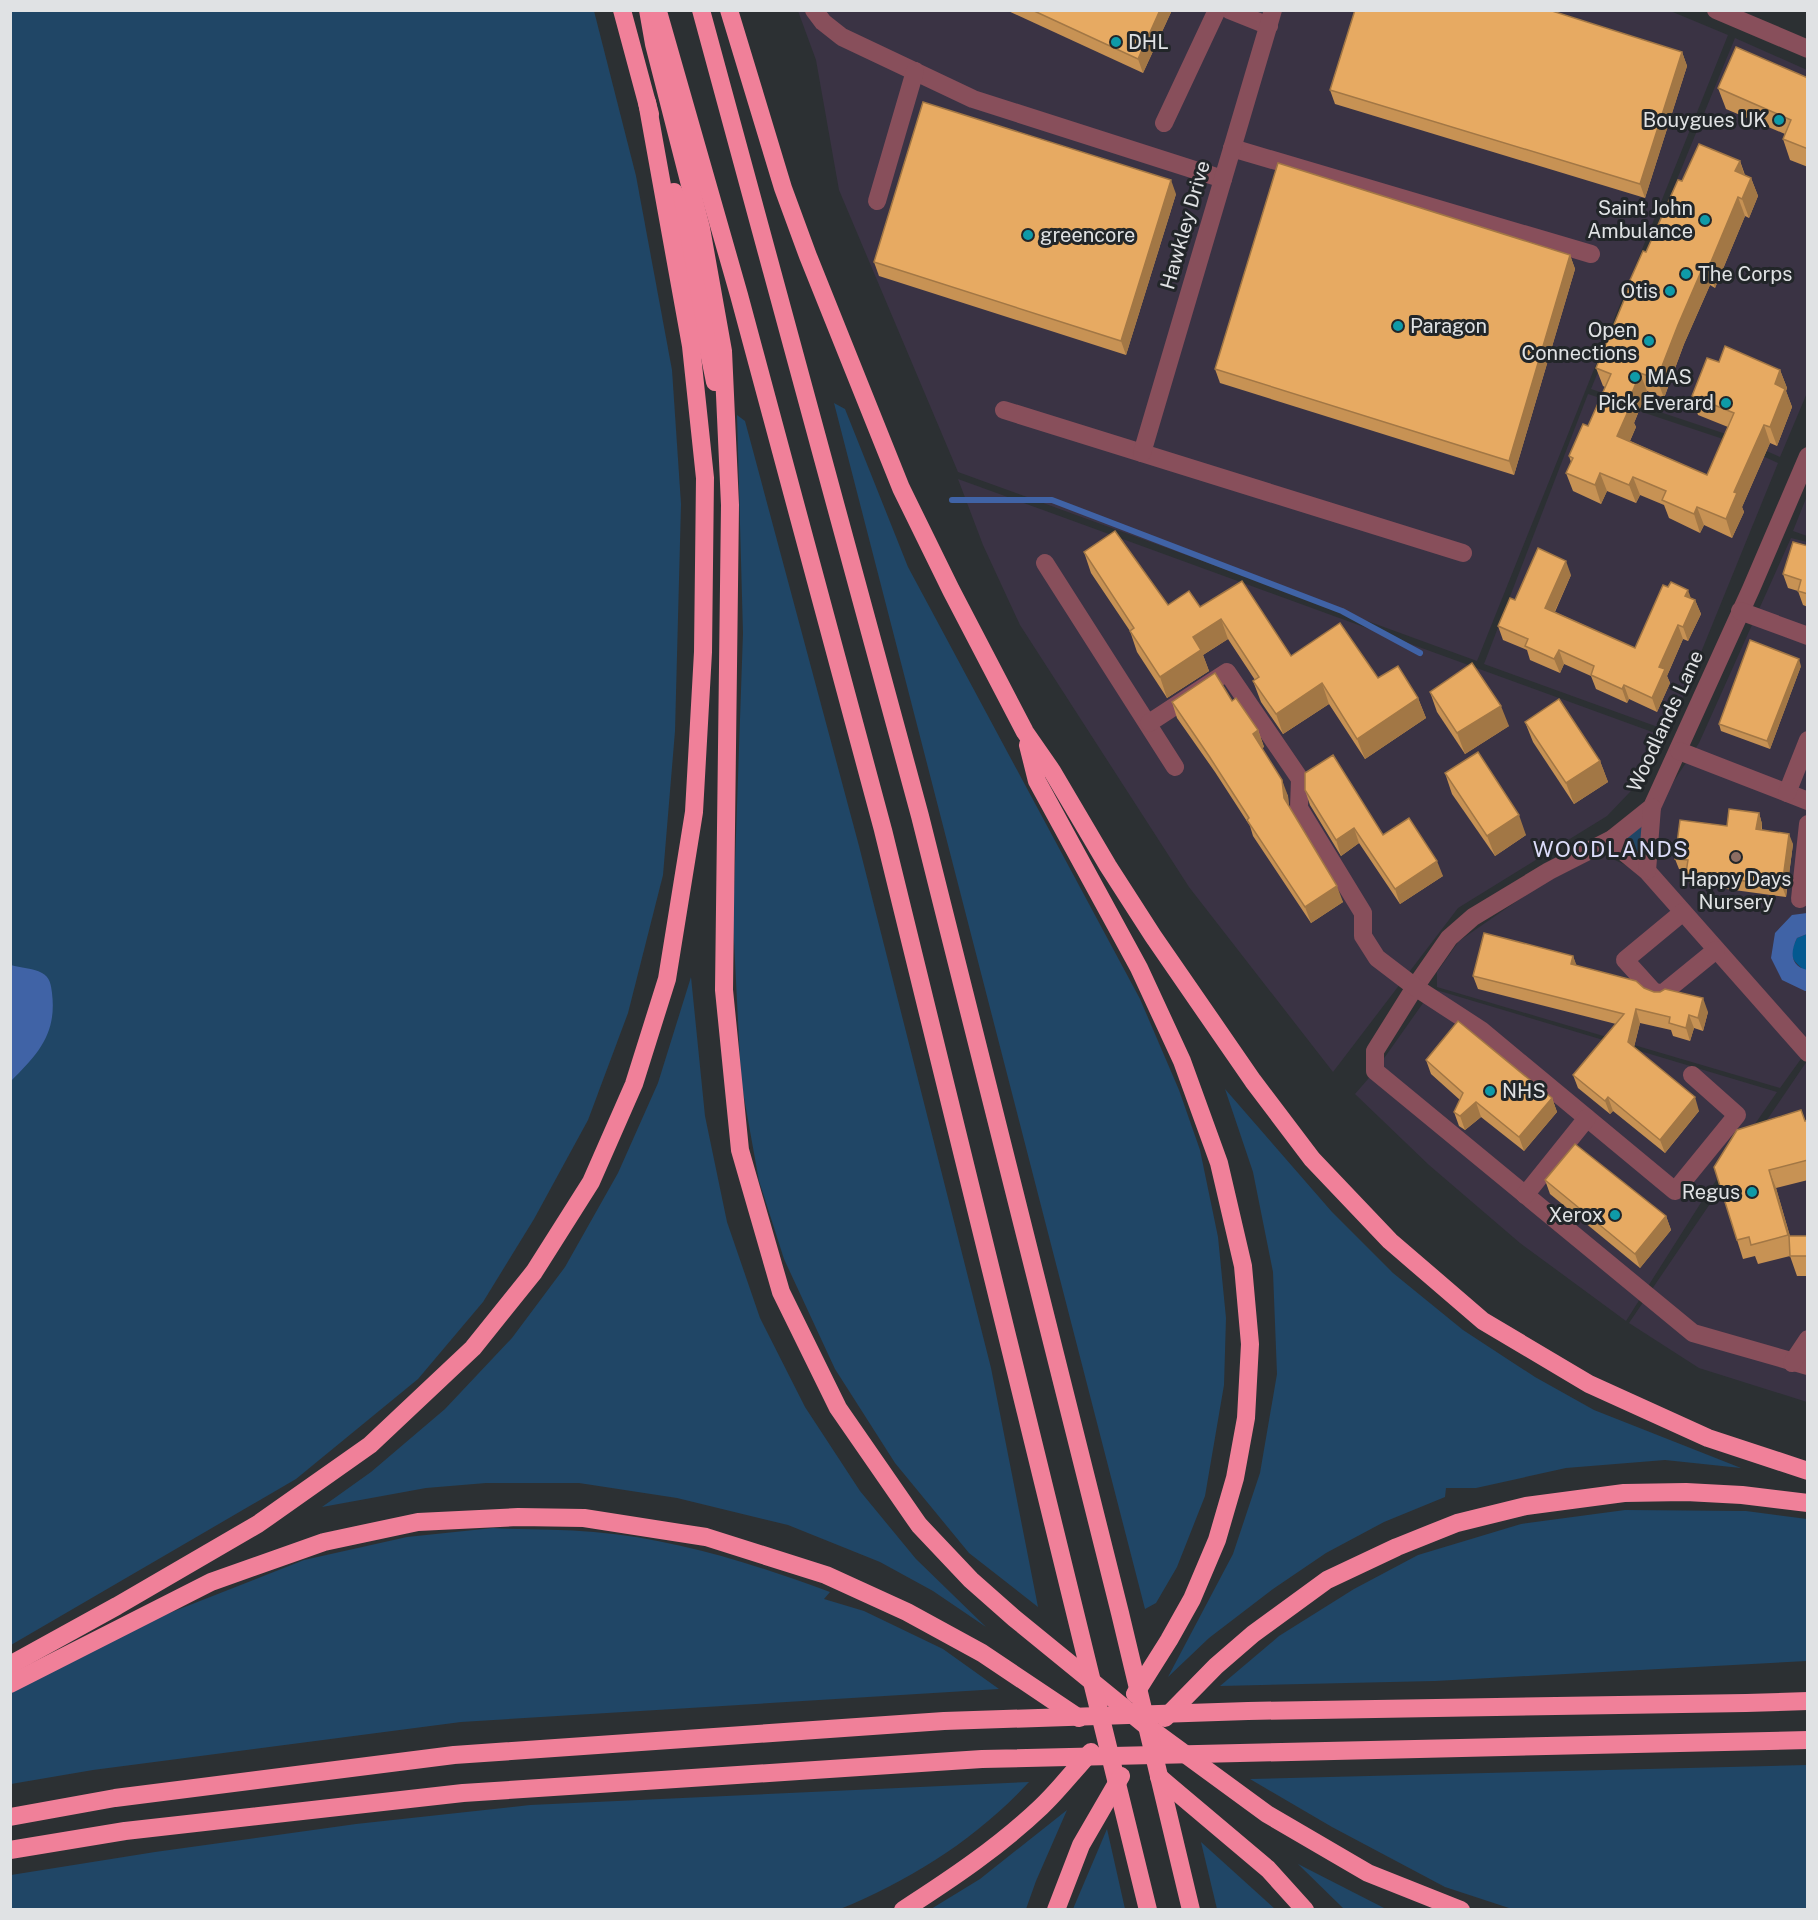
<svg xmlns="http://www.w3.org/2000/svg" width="1818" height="1920" font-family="'Public Sans',sans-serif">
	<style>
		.commercial { fill: #3a3344 }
		.green { fill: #204666 }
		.forest { fill: #045990 }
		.water { fill: #4063a6 }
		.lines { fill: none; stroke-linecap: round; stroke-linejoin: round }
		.stream { stroke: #4063a6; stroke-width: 6 }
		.minor { stroke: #884f5b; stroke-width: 18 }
		.highway { stroke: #f08099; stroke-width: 18 }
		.wall { fill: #c79254 }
		.shaded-wall { fill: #a27745 }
		.building { fill: #e7aa62; stroke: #a27745; stroke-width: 1.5 }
		.culture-dot { fill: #0f9aa8; stroke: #222629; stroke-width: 2 }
		.education-dot { fill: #8d6e63; stroke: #222629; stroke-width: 2 }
		.labels { text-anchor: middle; stroke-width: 6; stroke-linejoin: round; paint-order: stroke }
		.poi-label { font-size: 20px; fill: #e0e2e4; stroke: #222629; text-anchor: end }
		.street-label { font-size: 20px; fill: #e0e2e4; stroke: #222629 }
		.quarter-label { font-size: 22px; letter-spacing: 1.5px; fill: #dbdcf9; stroke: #222629 }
	</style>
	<rect width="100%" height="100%" fill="#2c3033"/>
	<!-- commercial -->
	<g class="commercial">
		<polygon points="1668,10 1728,35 1477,661 958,472 839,190 816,60 798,11"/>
		<polygon points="1735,38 1807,70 1807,393 1780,457 1735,437 1591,389"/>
		<polygon points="1588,394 1732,442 1778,463 1669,731 1484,664"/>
		<polygon points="958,479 1666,737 1651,770 1607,816 1458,908 1333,1072 1189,887 1020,625 983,545"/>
		<polygon points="1807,496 1807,536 1793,531"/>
		<polygon points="1791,538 1807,542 1807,1044 1656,871 1658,805 1699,743"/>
		<polygon points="1602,854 1636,870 1803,1056 1780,1088 1437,987 1437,972 1459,941 1540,885"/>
		<polygon points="1433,989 1777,1092 1702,1201 1626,1321 1520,1243 1429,1165 1355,1094 1375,1071"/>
		<polygon points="1807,1061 1807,1402 1699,1368 1629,1323"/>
	</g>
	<!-- green -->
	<g class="green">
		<polygon points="10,11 594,11 636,176 672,370 681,504 675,731 663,875 628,1013 588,1120 534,1219 483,1302 418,1379 296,1479 11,1645"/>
		<polygon points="834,403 845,409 908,567 1140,999 1179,1090 1200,1150 1218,1237 1226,1318 1224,1385 1205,1496 1177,1567 1156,1603 1145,1609"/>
		<polygon points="737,415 745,421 859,846 991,1368 1038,1607 969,1553 895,1463 835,1369 784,1259 759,1181 741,1081 733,921 743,633"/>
		<polygon points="1643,822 1643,860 1622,838"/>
		<polygon points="691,977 705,1116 727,1222 760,1318 805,1407 860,1491 916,1559 986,1627 933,1591 880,1562 788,1525 677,1498 579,1483 486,1483 426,1488 322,1507 371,1472 445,1409 512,1338 565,1267 618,1173 658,1083"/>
		<polygon points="1225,1089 1332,1212 1393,1273 1463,1330 1535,1377 1594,1410 1741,1468 1665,1460 1566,1468 1476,1488 1446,1488 1445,1497 1384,1522 1326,1553 1273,1589 1209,1638 1168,1677 1233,1554 1260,1473 1277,1374 1273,1272 1253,1172"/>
		<polygon points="1625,1510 1746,1511 1807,1519 1807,1661 1435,1681 1220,1686 1279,1636 1354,1589 1418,1555 1521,1524"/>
		<path d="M 493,1528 C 527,1530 561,1529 594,1532 C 676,1539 754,1564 830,1592 L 824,1599 L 864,1611 L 943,1649 L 999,1689 L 461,1722 L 93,1770 L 11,1784 L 11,1690 L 149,1621 L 304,1560 L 407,1537 Z"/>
		<polygon points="1807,1765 1807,1910 1512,1909 1445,1887 1332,1827 1250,1779"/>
		<path d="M 1029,1782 C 976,1839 911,1880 840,1909 L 11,1909 L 11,1875 L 155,1852 L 356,1824 L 530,1805 Z"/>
		<polygon points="1067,1810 1036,1881 1026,1909 931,1909 980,1879"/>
		<polygon points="1107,1829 1125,1909 1073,1909"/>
		<polygon points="1201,1842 1275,1909 1217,1909"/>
		<polygon points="1298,1864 1386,1909 1344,1909"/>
	</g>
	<!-- forest -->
	<path class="forest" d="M 1807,934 L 1807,970 L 1804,970 C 1790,959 1789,954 1797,938 Z"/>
	<!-- water -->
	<g class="water">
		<path d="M 1807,913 L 1807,934 L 1797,938 C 1790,952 1790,966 1807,970 L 1807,991 L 1805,991 L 1782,980 L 1771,958 L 1775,933 L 1792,915 Z"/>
		<path d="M 11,965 C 20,968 33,968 42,973 C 50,977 51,985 52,993 C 57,1034 38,1054 11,1081 Z"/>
	</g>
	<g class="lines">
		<!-- stream -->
		<polyline class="stream" points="952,500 1052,500 1342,611 1420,653"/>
		<!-- minor -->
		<g class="minor">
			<polyline points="814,10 823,22 842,37 973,99 1223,179"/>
			<polyline points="1229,10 1269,26"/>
			<polyline points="1716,10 1808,49"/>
			<polyline points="1164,123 1217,10"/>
			<polyline points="1232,148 1591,254"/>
			<polyline points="877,201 915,71"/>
			<polyline points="1004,410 1463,553"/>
			<polyline points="1142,453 1273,10"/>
			<polyline points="1808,456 1751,589 1652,807 1612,839 1549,871 1473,917 1449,938 1415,987 1375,1051 1375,1071 1693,1333 1808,1366"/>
			<polyline points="1045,563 1175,767"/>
			<polyline points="1740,611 1808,636"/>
			<polyline points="1149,723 1227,672 1300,779 1299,808 1363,913 1363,936 1377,958 1415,987 1481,1030 1675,1191 1737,1115 1692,1075"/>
			<polyline points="1679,751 1808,801"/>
			<polyline points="1787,793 1808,740"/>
			<polyline points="1612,839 1625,853 1647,871 1808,1053"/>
			<polyline points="1647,871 1652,807"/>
			<polyline points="1800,899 1808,824"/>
			<polyline points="1683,912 1625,960 1653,991 1662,994 1716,950"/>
			<polyline points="1525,1195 1587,1118"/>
			<polyline points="1792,1363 1808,1339"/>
		</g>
		<!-- highway -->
		<g class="highway">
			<polyline points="622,10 650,114"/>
			<polyline points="648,10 654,44 701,228 723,351 730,505 724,990 740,1150 781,1292 838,1408 919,1525 971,1580 1014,1618 1144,1724 1267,1814 1368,1873 1461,1910"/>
			<polyline points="701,10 920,816 1120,1613 1191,1910"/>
			<polyline points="729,10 783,188 808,256 901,488 951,590 1025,732 1052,771 1108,866 1153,936 1253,1081 1312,1159 1390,1241 1483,1321 1589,1384 1708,1438 1808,1471"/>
			<polyline points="659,15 739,295 883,830 1148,1910"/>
			<polyline points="674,192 683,223 715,382"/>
			<polyline points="1028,745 1037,781 1139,968 1182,1061 1219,1163 1243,1266 1250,1344 1246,1418 1235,1478 1217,1540 1192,1599 1169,1640 1135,1694"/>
			<polyline points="10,1665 117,1606 258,1524 370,1445 473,1348 534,1272 591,1182 634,1084 667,979 694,812 703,652 705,478 691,346 647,102"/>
			<polyline points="10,1684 211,1582 324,1542 418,1522 518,1517 584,1518 706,1537 826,1575 907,1612 982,1653 1079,1718"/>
			<polyline points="1165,1718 1216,1666 1253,1634 1327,1580 1397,1547 1457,1523 1526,1506 1624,1493 1686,1492 1742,1495 1808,1503"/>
			<polyline points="1159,1777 1268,1869 1305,1910"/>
			<polyline points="10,1817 115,1798 454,1755 944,1721 1248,1711 1746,1703 1808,1701"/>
			<polyline points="10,1850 125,1831 463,1793 982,1759 1808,1740"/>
			<path d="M 903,1910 C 951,1879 999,1847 1041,1807 C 1059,1790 1074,1770 1091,1752"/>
			<polyline points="1056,1910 1081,1845 1121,1776"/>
		</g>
	</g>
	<!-- wall -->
	<g class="wall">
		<polygon points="1006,10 1172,10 1143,73"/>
		<polygon points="1682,52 1687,66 1645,198 1335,104 1330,90"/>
		<polygon points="1808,78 1808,167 1790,160 1783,139 1785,134 1726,109 1718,88"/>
		<polygon points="1740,161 1745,175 1751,178 1758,196 1749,218 1745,216 1715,288 1710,285 1684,344 1664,398 1647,391 1634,423 1636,427 1630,441 1707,475 1728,427 1698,415 1692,396 1719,362 1780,370 1787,388 1786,391 1792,407 1777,446 1770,443 1742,507 1744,512 1732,538 1704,525 1700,533 1669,518 1664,505 1640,495 1636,503 1607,491 1601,504 1573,491 1566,473 1571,462 1569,456 1588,426 1605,387 1603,386 1596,368 1628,290 1627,287 1646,252 1682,181"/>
		<polygon points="1176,194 1126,355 879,276 874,262"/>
		<polygon points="1570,255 1575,269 1514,475 1220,383 1215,369"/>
		<polygon points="1808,546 1808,607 1803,605 1798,591 1788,588 1783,574"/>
		<polygon points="1084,552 1168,605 1200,607 1291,656 1378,678 1418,698 1426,718 1365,759 1329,704 1283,734 1261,702 1253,681 1255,680 1228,639 1203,655 1209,671 1167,698 1137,652 1130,631 1091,573"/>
		<polygon points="1571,575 1555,612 1635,648 1691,598 1695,600 1701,614 1688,641 1683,639 1667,676 1670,683 1657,712 1629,699 1627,703 1596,689 1591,676 1564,664 1560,673 1530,660 1527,650 1503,640 1498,626 1515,600"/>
		<polygon points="1801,666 1770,749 1721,731 1719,724"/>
		<polygon points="1430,692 1509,726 1465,754 1437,712"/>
		<polygon points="1232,701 1258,730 1264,747 1262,748 1288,796 1289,807 1343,902 1311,923 1253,836 1250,826 1215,772 1177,718 1172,702"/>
		<polygon points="1525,722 1600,761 1608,782 1574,804 1533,742"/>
		<polygon points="1445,773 1526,835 1495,856 1452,794"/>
		<polygon points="1305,790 1383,835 1443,876 1400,904 1359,843 1341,856 1310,805"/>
		<polygon points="1759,813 1762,824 1762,830 1793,844 1786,897 1690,884 1686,873 1686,870 1679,869 1675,859 1727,826"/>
		<polygon points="1573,956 1576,965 1644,988 1708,1012 1703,1031 1694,1028 1690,1041 1673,1036 1671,1030 1640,1023 1634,1047 1699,1111 1665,1153 1613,1111 1610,1114 1578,1088 1573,1075 1616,1024 1478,989 1473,976"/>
		<polygon points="1426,1060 1552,1098 1557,1112 1524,1151 1481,1117 1465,1130 1459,1126 1454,1112 1460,1100 1431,1074"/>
		<polygon points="1808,1120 1808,1180 1776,1188 1790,1236 1808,1236 1808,1276 1797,1276 1790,1256 1758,1264 1755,1256 1743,1259 1737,1240 1714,1167"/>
		<polygon points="1545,1180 1666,1216 1671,1230 1640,1268 1550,1194"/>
	</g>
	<!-- shaded-wall -->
	<g class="shaded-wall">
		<polygon points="1160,10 1172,10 1143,73 1138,59"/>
		<polygon points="1682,52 1687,66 1645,198 1640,184"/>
		<polygon points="1740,161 1746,180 1735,171"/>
		<polygon points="1751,178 1758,196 1749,218 1742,199"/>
		<polygon points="1171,180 1176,194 1126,355 1121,341"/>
		<polygon points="1738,197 1745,216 1715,288 1708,269"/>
		<polygon points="1570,255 1575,269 1514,475 1509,461"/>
		<polygon points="1703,267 1710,285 1684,344 1664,398 1657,379 1678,325"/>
		<polygon points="1780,370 1787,388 1786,391 1792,407 1777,446 1770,427 1775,384"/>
		<polygon points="1640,373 1647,391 1634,423 1636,427 1624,454 1617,436 1626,408"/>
		<polygon points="1764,425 1770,443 1742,507 1744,512 1732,538 1726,519 1734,492"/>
		<polygon points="1600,473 1607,491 1601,504 1595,485"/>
		<polygon points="1633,477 1640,495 1636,503 1629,485"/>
		<polygon points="1697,507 1704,525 1700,533 1694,514"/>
		<polygon points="1566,561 1571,575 1550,622 1545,608"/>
		<polygon points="1688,590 1693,604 1685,596"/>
		<polygon points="1695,600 1701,614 1688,641 1683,627"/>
		<polygon points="1221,619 1228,639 1203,655 1209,671 1167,698 1160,677 1193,637"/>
		<polygon points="1678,625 1683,639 1667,676 1670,683 1657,712 1652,698 1659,667"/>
		<polygon points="1559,650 1564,664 1560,673 1554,659"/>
		<polygon points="1799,659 1801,666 1770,749 1767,741"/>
		<polygon points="1322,683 1329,704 1283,734 1276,714"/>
		<polygon points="1624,685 1629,699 1627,703 1622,689"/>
		<polygon points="1418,698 1426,718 1365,759 1357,739"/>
		<polygon points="1501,706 1509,726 1465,754 1457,733"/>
		<polygon points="1258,730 1264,747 1259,750 1253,734"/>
		<polygon points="1600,761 1608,782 1574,804 1566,783"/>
		<polygon points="1282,780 1288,796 1289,814 1284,798"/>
		<polygon points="1759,813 1762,824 1760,840 1756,829"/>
		<polygon points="1519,815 1526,835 1495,856 1487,836"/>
		<polygon points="1354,828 1359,843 1341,856 1336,840"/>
		<polygon points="1789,834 1793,844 1786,897 1782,886"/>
		<polygon points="1437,861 1443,876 1400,904 1395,889"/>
		<polygon points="1337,886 1343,902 1311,923 1305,907"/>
		<polygon points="1573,956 1578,969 1571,964"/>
		<polygon points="1703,998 1708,1012 1703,1031 1698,1018"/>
		<polygon points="1636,1009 1640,1023 1632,1055 1628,1042"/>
		<polygon points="1689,1015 1694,1028 1690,1041 1686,1028"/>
		<polygon points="1608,1097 1613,1111 1610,1114 1605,1101"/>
		<polygon points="1695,1097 1699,1111 1665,1153 1660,1140"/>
		<polygon points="1552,1098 1557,1112 1524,1151 1519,1137"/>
		<polygon points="1476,1102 1481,1117 1465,1130 1460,1116"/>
		<polygon points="1769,1170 1776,1188 1795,1254 1788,1235"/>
		<polygon points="1666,1216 1671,1230 1640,1268 1635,1254"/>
	</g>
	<!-- building -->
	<g class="building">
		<polygon points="1032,10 1160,10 1138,59"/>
		<polygon points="1355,10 1549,10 1682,52 1640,184 1330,90"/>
		<polygon points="1736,47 1808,78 1808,149 1783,139 1791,120 1718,88"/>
		<polygon points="923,102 1171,180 1121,341 874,262"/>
		<polygon points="1699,144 1740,161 1735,171 1751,178 1742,199 1738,197 1708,269 1703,267 1678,325 1657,379 1640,373 1626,408 1629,409 1617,436 1707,475 1734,413 1692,396 1707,358 1719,362 1725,346 1780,370 1775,384 1785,389 1770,427 1764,425 1734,492 1737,493 1726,519 1697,507 1694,514 1662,500 1666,491 1633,477 1629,485 1600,473 1595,485 1566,473 1573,458 1569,456 1583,424 1588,426 1611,374 1596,368 1629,288 1627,287 1643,251 1646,252 1678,180 1682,181"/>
		<polygon points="1278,163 1570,255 1509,461 1215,369"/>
		<polygon points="1115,531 1168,605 1189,591 1200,607 1242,581 1291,656 1340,623 1378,678 1398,666 1418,698 1357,739 1322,683 1276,714 1253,681 1259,677 1221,619 1193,637 1201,650 1160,677 1130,631 1134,628 1084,552"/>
		<polygon points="1793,542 1808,546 1808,594 1798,591 1801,580 1783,574"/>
		<polygon points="1538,548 1566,561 1545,608 1635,648 1663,585 1668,587 1671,582 1688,590 1685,596 1695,600 1683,627 1678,625 1659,667 1665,669 1652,698 1624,685 1622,689 1591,675 1594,666 1559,650 1554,659 1525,646 1528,639 1498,626 1510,598 1515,600"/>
		<polygon points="1750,640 1799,659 1767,741 1719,724"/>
		<polygon points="1472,663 1501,706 1457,733 1430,692"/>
		<polygon points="1215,673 1232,701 1236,698 1258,730 1253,734 1282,780 1284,798 1337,886 1305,907 1247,820 1249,818 1209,756 1172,702"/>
		<polygon points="1559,699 1600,761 1566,783 1525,722"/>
		<polygon points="1478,752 1519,815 1487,836 1445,773"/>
		<polygon points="1333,755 1383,835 1409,818 1437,861 1395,889 1354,828 1336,840 1305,790 1305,773"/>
		<polygon points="1729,809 1759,813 1756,829 1789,834 1782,886 1686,873 1688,860 1675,859 1680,820 1727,826"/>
		<polygon points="1484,933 1573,956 1571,964 1636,981 1644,988 1654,992 1660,992 1665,989 1703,998 1698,1018 1689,1015 1686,1028 1669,1023 1670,1017 1636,1009 1628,1042 1695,1097 1660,1140 1608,1097 1605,1101 1573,1075 1624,1014 1473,976"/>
		<polygon points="1458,1021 1552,1098 1519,1137 1476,1102 1460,1116 1454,1112 1463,1093 1426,1060"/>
		<polygon points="1801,1110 1805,1121 1808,1120 1808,1160 1769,1170 1788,1235 1751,1245 1749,1237 1737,1240 1714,1167 1737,1130"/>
		<polygon points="1575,1144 1666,1216 1635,1254 1545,1180"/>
		<polygon points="1789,1236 1808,1236 1808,1256 1790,1256"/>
	</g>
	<!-- markers -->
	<g class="culture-dot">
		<circle cx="1116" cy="42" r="6"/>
		<circle cx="1779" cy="120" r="6"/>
		<circle cx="1705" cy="220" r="6"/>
		<circle cx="1028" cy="235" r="6"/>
		<circle cx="1686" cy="274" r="6"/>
		<circle cx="1670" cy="291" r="6"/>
		<circle cx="1398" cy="326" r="6"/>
		<circle cx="1649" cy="341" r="6"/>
		<circle cx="1635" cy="377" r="6"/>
		<circle cx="1726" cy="403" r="6"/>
		<circle cx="1490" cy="1091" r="6"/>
		<circle cx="1752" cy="1192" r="6"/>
		<circle cx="1615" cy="1215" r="6"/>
	</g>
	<circle class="education-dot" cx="1736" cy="857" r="6"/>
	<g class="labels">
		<!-- poi labels -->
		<g class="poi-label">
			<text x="1128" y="49" text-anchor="start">DHL</text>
			<text x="1767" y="127">Bouygues UK</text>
			<text x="1693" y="215">Saint John<tspan x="1693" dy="23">Ambulance</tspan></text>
			<text x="1040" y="242" text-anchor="start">greencore</text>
			<text x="1698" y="281" text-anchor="start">The Corps</text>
			<text x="1658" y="298">Otis</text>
			<text x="1410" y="333" text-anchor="start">Paragon</text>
			<text x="1637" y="337">Open<tspan x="1637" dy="23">Connections</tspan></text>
			<text x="1647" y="384" text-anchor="start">MAS</text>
			<text x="1714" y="410">Pick Everard</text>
			<text x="1736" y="886" text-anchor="middle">Happy Days<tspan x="1736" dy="23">Nursery</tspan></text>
			<text x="1502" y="1098" text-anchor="start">NHS</text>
			<text x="1740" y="1199">Regus</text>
			<text x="1603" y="1222">Xerox</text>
		</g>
		<!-- street labels -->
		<g class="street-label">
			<text transform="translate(1185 225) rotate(-74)" y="7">Hawkley Drive</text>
			<text transform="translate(1665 721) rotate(-65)" y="7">Woodlands Lane</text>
		</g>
		<!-- quarter labels -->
		<g class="quarter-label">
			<text x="1611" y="857">WOODLANDS</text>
		</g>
	</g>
	<!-- border -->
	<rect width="1818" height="1920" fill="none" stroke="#e0e2e4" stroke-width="24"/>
</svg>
